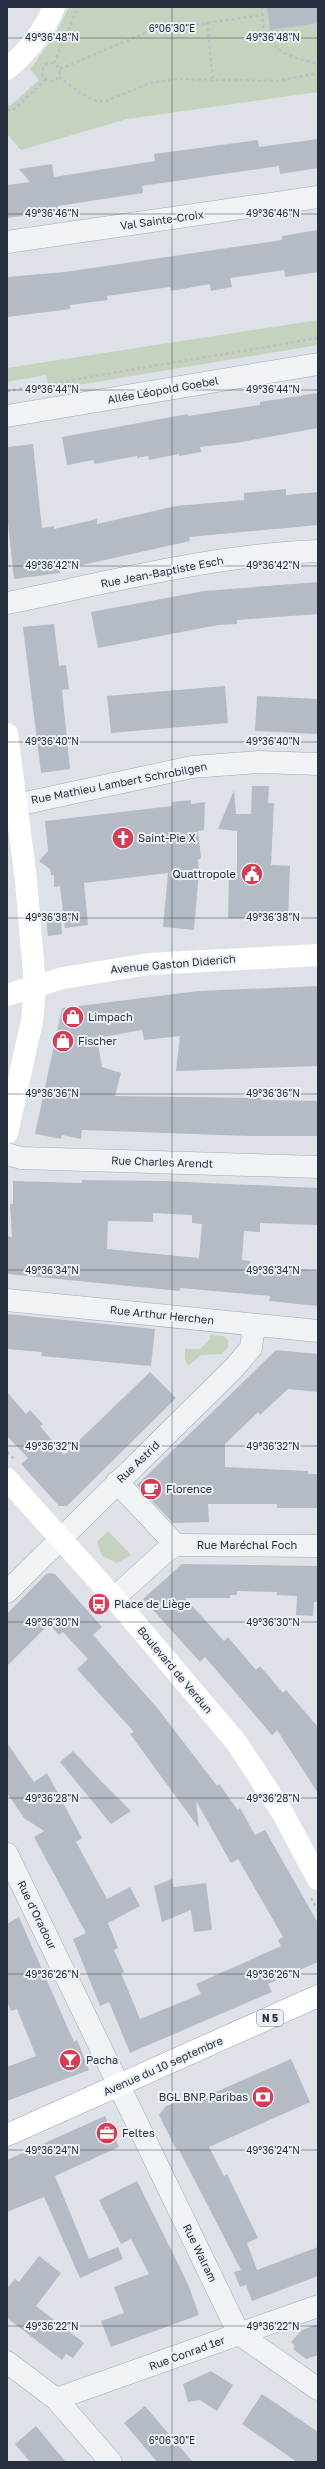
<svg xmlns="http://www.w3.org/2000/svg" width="325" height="2469" font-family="'Golos Text',sans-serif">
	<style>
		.green { fill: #c4d2be }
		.building { fill: #b5bbc5; fill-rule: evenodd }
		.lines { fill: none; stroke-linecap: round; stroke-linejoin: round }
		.street-casing { stroke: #a3a9b2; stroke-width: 23 }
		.primary-casing { stroke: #9da6b4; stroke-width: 23 }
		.path { stroke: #bbc0c6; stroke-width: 2.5; stroke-dasharray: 3 3; stroke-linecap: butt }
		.street { stroke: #f0f3f6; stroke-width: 22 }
		.secondary { stroke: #fff; stroke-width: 22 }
		.primary { stroke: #fff; stroke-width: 22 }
		.ticks { fill: none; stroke: #26303f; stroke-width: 1; stroke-opacity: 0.45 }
		.labels { text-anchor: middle; stroke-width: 4; stroke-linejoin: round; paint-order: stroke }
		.shield { fill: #edf1f6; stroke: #626a76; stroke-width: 1 }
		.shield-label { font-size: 10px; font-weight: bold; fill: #26303f }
		.street-label { font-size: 11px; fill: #26303f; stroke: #edf1f6 }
		.poi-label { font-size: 11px; fill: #26303f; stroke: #edf1f6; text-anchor: start }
		.ticks-label { font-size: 10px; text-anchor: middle; fill: #26303f; stroke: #edf1f6; stroke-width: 4; stroke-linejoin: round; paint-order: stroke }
	</style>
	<rect width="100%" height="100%" fill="#dee2e8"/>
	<!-- green -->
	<g class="green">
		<polygon points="69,7 318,7 318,92 127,119 21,150 7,134 7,103 10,106 39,80 30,69 55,35"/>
		<polygon points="318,320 318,345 49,390 46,375 7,382 7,368"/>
		<polygon points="210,1335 224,1336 228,1341 228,1347 222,1354 201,1355 188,1366 185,1360 185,1349 200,1349 210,1339"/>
		<polygon points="108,1531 131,1555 117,1563 102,1556 97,1542"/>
	</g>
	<!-- building -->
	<g class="building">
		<polygon points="267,7 318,7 318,23 270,30"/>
		<polygon points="318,139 318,168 280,174 279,166 142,186 143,193 58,206 59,211 7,218 7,185 30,182 19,169 52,164 54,177 155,161 154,154 258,140 259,147"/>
		<polygon points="318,230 318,272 285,277 284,270 230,278 232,287 211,291 210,284 171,291 170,287 107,296 108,300 70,305 70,309 7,317 7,277 65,272 282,240 282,236"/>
		<polygon points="318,393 318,428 236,443 200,447 201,452 179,456 179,454 149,460 148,456 137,458 137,456 94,464 94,460 67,465 62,437 188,414 188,416 260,405 260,402"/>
		<polygon points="33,444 42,528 54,526 54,529 97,519 97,524 176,506 244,500 244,493 286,489 286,495 318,492 318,525 189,537 190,541 60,570 60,573 14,579 7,514 7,447"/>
		<polygon points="318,582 318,614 237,620 237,624 218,625 98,648 91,612 204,591"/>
		<polygon points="54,624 59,666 66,665 69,689 62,690 70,769 41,773 23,627"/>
		<polygon points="225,686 228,723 111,733 107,696"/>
		<polygon points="257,696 318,699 318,734 255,731"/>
		<polygon points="252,786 269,786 268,803 274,803 271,865 290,866 288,920 228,918 229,874 237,875 237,831 218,829 234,790 236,814 251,814"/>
		<polygon points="191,800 191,804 205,802 204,830 198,831 201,858 198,860 199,871 194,930 163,927 168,873 84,883 88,925 65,928 60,886 54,887 54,875 51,875 50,869 39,861 48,851 45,821 172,806 172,802"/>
		<polygon points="61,916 62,934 48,936 46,917"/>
		<polygon points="318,986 318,1066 176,1071 180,1036 144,1040 142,1030 97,1038 102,1067 121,1073 115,1096 261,1098 261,1100 318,1101 318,1136 248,1136 82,1130 81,1139 62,1135 61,1139 35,1134 62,1008 198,991"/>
		<path d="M 82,1180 L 164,1181 L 318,1188 L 318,1225 L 260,1223 L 260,1232 L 244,1231 L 242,1260 L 250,1261 L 250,1264 L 318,1271 L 318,1306 L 269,1301 L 270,1296 L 180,1288 L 180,1291 L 7,1274 L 7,1236 L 12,1237 L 10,1204 L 13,1204 L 13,1181 L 82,1183 ZM 153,1213 L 192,1215 L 192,1223 L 202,1224 L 199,1258 L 107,1249 L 108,1221 L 153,1222 Z"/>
		<polygon points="7,1314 155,1329 151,1366 41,1356 42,1352 7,1349"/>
		<polygon points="276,1350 318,1354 318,1392 288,1389 260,1415 258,1412 225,1444 225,1467 308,1471 308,1474 318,1474 318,1508 277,1508 277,1504 208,1504 209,1522 173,1523 137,1485"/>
		<polygon points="150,1372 176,1398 67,1506 59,1506 21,1464 28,1458 7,1436 7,1392 26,1414 30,1410 43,1424 40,1426 64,1455"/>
		<polygon points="182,1564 318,1566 318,1602 314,1602 313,1616 296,1615 297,1596 277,1595 277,1592 237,1591 237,1595 230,1595 230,1598 185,1598 224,1641 228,1637 256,1670 260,1666 283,1693 286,1690 318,1727 318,1793 277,1730 272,1735 205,1657 200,1662 143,1599"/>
		<polygon points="50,1573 55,1574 102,1627 93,1635 159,1710 217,1786 219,1784 238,1810 240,1808 255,1835 265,1830 318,1923 318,1962 268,1984 272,1992 130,2053 109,2002 100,2006 73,1939 86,1933 34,1837 44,1831 24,1818 7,1793 7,1743 34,1782 47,1773 82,1838 76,1842 107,1899 130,1887 140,1906 108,1923 118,1948 114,1950 124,1972 121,1973 140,2019 201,1994 196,1984 281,1946 278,1940 283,1937 238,1859 231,1863 196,1801 199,1828 130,1734 134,1732 77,1669 88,1659 63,1632 59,1635 49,1624 7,1666 7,1614 46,1574"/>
		<polygon points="73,1751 101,1781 131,1811 111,1824 60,1762"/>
		<polygon points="172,1879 174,1887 206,1883 212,1930 194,1932 191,1910 162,1922 154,1886"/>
		<polygon points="19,1917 74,2042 77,2040 89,2070 7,2101 7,2067 36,2056 17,2009 11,2011 7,2001 7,1924"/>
		<polygon points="291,2059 310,2102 209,2147 224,2176 227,2174 258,2238 247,2243 257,2270 318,2247 318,2276 252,2301 246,2285 240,2287 234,2272 241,2270 179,2150 177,2151 159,2115 166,2106 200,2094 202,2098"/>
		<polygon points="105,2116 119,2147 55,2176 89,2259 118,2247 123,2259 80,2278 44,2197 7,2212 7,2160"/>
		<polygon points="137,2181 188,2284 199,2315 111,2347 101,2321 124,2313 114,2287 149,2274 131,2239 121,2244 99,2200"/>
		<polygon points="39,2256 61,2273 36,2306 84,2343 73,2358 66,2354 62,2360 7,2318 7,2288 15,2279 19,2282"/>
		<polygon points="318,2324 318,2355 306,2359 293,2349 295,2346 291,2342 302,2330"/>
		<polygon points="211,2371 233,2385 217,2411 200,2400 188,2402 183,2384"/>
		<polygon points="262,2394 318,2432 318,2462 297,2462 242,2424"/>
		<polygon points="145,2406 173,2439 193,2462 157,2462 124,2423"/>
		<polygon points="36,2426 49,2442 66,2462 30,2462 15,2444"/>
	</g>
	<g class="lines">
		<!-- street casing -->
		<g class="street-casing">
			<g id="street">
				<polyline points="7,242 318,197"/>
				<polyline points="7,416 318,364"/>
				<path d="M 7,603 C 110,582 213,555 318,551"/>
				<polyline points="7,807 192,767 259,762 318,764"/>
				<polyline points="7,1154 21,1158 318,1167"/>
				<polyline points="7,1300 318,1331"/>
				<polyline points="117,1482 176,1545"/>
				<polyline points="7,1592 234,1368 251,1348 254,1325"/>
				<polyline points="114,1598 166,1551 176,1545 318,1546"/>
				<polyline points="7,1854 239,2334 318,2389"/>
				<polyline points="7,2362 56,2399 111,2462"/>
				<polyline points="56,2399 318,2306"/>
			</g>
		</g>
		<!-- primary casing -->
		<g class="primary-casing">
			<polyline id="primary" points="7,2135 318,1996"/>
		</g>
		<!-- path -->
		<g class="path">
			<path d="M 262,7 C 263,15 262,25 265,32 C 272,52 300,61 318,63"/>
			<polyline points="207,22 213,80"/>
			<circle cx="51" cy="72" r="9"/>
			<polyline points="54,63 78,7"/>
			<polyline points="60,69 150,31 263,15"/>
			<polyline points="59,77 82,94 96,101 106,101 150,83 176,79 277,81 318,73"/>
			<polyline points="7,110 13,110 46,79"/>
			<polyline points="7,391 318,338"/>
			<polyline points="7,1452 14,1459"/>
			<polyline points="311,1898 318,1911"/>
		</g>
		<!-- street -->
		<use href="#street" class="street"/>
		<!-- secondary -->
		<g class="secondary">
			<path d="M 7,69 C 28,51 43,33 54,7"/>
			<polyline points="7,734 26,880 35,986 32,1021 7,1133"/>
			<polyline points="7,995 63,978 149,964 318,955"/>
			<polyline points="7,1479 114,1598 236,1742 282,1812 318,1879"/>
		</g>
		<!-- primary -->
		<use href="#primary" class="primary"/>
	</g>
	<!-- ticks -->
	<path class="ticks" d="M 172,7 L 172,2462M 7,38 L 318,38M 7,214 L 318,214M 7,390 L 318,390M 7,566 L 318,566M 7,742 L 318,742M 7,918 L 318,918M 7,1094 L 318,1094M 7,1270 L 318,1270M 7,1446 L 318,1446M 7,1622 L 318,1622M 7,1798 L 318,1798M 7,1974 L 318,1974M 7,2150 L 318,2150M 7,2326 L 318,2326"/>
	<!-- icons -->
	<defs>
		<g id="church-disc" transform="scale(1.15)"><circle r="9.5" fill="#d33d55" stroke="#edf1f6"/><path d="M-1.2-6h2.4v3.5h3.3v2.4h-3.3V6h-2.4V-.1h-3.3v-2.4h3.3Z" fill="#fff"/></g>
		<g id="civic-disc" transform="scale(1.15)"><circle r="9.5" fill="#d33d55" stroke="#edf1f6"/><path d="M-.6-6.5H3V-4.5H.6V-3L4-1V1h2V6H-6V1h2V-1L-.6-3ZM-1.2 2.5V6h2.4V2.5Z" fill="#fff"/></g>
		<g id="shop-disc" transform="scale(1.15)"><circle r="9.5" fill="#d33d55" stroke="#edf1f6"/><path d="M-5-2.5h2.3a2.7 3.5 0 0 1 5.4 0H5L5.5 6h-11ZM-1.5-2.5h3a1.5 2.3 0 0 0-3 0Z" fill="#fff"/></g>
		<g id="cafe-disc" transform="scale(1.15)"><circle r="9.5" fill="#d33d55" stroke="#edf1f6"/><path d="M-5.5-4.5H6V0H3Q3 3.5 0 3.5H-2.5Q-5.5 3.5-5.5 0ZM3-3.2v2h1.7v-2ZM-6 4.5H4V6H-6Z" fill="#fff"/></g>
		<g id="bus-disc" transform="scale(1.15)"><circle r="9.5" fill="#d33d55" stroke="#edf1f6"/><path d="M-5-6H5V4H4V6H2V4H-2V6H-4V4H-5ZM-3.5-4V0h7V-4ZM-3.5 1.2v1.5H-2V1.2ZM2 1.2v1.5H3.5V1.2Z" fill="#fff"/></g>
		<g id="bar-disc" transform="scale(1.15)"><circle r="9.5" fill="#d33d55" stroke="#edf1f6"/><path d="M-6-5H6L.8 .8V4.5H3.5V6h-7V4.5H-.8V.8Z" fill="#fff"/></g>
		<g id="bank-disc" transform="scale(1.15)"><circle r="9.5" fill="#d33d55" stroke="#edf1f6"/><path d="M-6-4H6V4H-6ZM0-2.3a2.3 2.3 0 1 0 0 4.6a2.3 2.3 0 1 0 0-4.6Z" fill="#fff"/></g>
		<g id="office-disc" transform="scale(1.15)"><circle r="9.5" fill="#d33d55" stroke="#edf1f6"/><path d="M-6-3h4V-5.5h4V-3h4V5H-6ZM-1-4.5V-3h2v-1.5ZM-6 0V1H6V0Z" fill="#fff"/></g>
	</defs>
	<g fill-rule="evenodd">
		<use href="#church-disc" x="123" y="838"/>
		<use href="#civic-disc" x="252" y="874"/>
		<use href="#shop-disc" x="73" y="1017"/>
		<use href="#shop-disc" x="63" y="1041"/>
		<use href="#cafe-disc" x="151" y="1489"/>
		<use href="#bus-disc" x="99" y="1604"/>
		<use href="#bar-disc" x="70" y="2060"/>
		<use href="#bank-disc" x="263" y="2097"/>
		<use href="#office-disc" x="107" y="2133"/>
	</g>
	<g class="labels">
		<!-- shield labels -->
		<rect class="shield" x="257" y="2010" width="26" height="16" rx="3"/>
		<g class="shield-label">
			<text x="270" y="2022">N 5</text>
		</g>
		<!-- street labels -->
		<g class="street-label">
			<text transform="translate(162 220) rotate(-8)" y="4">Val Sainte-Croix</text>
			<text transform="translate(163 390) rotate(-10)" y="4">Allée Léopold Goebel</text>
			<text transform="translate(162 572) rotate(-11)" y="4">Rue Jean-Baptiste Esch</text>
			<text transform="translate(119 783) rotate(-11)" y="4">Rue Mathieu Lambert Schrobilgen</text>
			<text transform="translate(173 964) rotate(-5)" y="4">Avenue Gaston Diderich</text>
			<text transform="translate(162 1162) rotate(2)" y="4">Rue Charles Arendt</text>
			<text transform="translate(162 1315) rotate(6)" y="4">Rue Arthur Herchen</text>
			<text transform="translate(138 1462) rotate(-44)" y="4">Rue Astrid</text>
			<text x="247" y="1549">Rue Maréchal Foch</text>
			<text transform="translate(175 1670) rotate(50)" y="4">Boulevard de Verdun</text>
			<text transform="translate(37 1915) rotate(64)" y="4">Rue d'Oradour</text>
			<text transform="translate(163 2066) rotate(-24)" y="4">Avenue du 10 septembre</text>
			<text transform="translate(200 2253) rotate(64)" y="4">Rue Walram</text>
			<text transform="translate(187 2353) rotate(-20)" y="4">Rue Conrad 1er</text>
		</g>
		<!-- poi labels -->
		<g class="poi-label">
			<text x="138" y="842">Saint-Pie X</text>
			<text x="236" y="878" text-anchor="end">Quattropole</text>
			<text x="88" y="1021">Limpach</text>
			<text x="78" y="1045">Fischer</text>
			<text x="166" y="1493">Florence</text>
			<text x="114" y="1608">Place de Liège</text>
			<text x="86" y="2064">Pacha</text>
			<text x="248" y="2101" text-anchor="end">BGL BNP Paribas</text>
			<text x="122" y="2137">Feltes</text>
		</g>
	</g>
	<g class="ticks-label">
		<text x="172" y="32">6°06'30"E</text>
		<text x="52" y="41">49°36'48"N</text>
		<text x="273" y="41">49°36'48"N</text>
		<text x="52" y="217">49°36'46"N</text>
		<text x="273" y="217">49°36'46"N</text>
		<text x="52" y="393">49°36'44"N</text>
		<text x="273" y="393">49°36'44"N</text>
		<text x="52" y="569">49°36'42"N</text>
		<text x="273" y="569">49°36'42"N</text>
		<text x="52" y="745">49°36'40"N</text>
		<text x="273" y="745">49°36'40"N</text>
		<text x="52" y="921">49°36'38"N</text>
		<text x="273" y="921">49°36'38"N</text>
		<text x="52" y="1097">49°36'36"N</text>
		<text x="273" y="1097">49°36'36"N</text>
		<text x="52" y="1274">49°36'34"N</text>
		<text x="273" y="1274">49°36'34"N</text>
		<text x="52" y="1450">49°36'32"N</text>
		<text x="273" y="1450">49°36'32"N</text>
		<text x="52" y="1626">49°36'30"N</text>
		<text x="273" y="1626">49°36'30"N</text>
		<text x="52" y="1802">49°36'28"N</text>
		<text x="273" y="1802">49°36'28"N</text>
		<text x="52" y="1978">49°36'26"N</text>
		<text x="273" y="1978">49°36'26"N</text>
		<text x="52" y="2154">49°36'24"N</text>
		<text x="273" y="2154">49°36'24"N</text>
		<text x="52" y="2330">49°36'22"N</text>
		<text x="273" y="2330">49°36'22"N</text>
		<text x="172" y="2444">6°06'30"E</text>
	</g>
	<!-- border -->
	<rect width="325" height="2469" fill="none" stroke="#26303f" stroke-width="16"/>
</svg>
